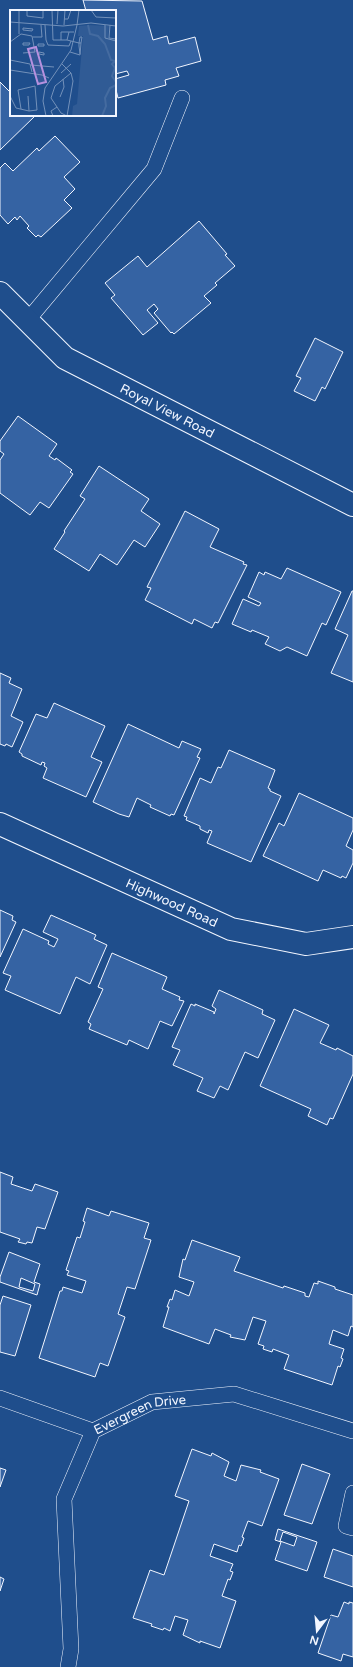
<svg xmlns="http://www.w3.org/2000/svg" width="353" height="1667" font-family="'Varela Round',sans-serif">
	<style>
		.building { fill: #3563a3; stroke: #f2f6ff; fill-rule: evenodd }
		.lines { fill: none; stroke-linecap: round; stroke-linejoin: round }
		.service-casing { stroke: #f2f6ff; stroke-width: 16 }
		.minor-casing { stroke: #f2f6ff; stroke-width: 24 }
		.service { stroke: #1f4e8c; stroke-width: 15 }
		.minor { stroke: #1f4e8c; stroke-width: 22 }
		.labels { text-anchor: middle; stroke-width: 3; stroke-linejoin: round; paint-order: stroke }
		.street-label { font-size: 13px; fill: #f2f6ff; stroke: #1f4e8c }
		.inset-river { fill: none; stroke: #446ba0; stroke-width: 2 }
		.inset-road { fill: none; stroke: #7391ba; stroke-width: 1 }
		.view { fill: #b691df; fill-opacity: 0.15; stroke: #b691df; stroke-width: 2 }
		.inset-edge { fill: none; stroke: #f2f6ff; stroke-width: 2 }
	</style>
	<rect width="100%" height="100%" fill="#1f4e8c"/>
	<!-- building -->
	<g class="building">
		<polygon points="83,0 142,1 153,40 167,36 169,44 195,37 201,61 176,68 179,76 165,80 166,85 118,98 115,86 115,79 129,75 127,71 115,74 115,11 86,11"/>
		<polygon points="0,82 9,91 11,89 11,115 36,115 0,150"/>
		<polygon points="55,136 80,162 64,177 75,189 64,200 72,208 41,237 38,235 36,237 27,228 29,226 20,216 17,220 15,217 8,224 0,215 0,168 5,163 13,171 37,148 39,151"/>
		<polygon points="199,221 227,254 225,255 235,266 215,283 217,285 204,296 211,303 174,334 172,332 171,333 154,313 158,309 154,304 147,310 158,323 143,335 111,298 115,295 105,283 138,256 147,267"/>
		<polygon points="315,338 343,352 325,389 322,387 315,401 294,391 301,378 296,376"/>
		<polygon points="18,416 57,444 49,456 55,460 56,458 72,470 70,472 73,474 49,508 40,502 30,515 0,493 0,460 4,454 0,451 0,441"/>
		<polygon points="99,466 149,499 141,511 160,524 145,547 134,540 117,565 100,554 89,571 54,549 65,532 64,531 85,499 80,496"/>
		<polygon points="185,511 219,529 210,547 244,562 243,564 247,565 218,623 215,622 212,628 194,619 192,624 145,600 151,588 147,587"/>
		<polygon points="287,568 341,592 326,625 322,623 307,656 287,647 280,651 265,644 269,637 252,630 251,632 232,624 243,599 259,606 261,603 248,597 259,572 264,575 265,572 281,579"/>
		<polygon points="352,591 353,591 353,682 331,673 348,635 335,629"/>
		<polygon points="0,673 11,678 9,683 22,689 11,716 23,722 12,747 6,744 5,746 0,744"/>
		<polygon points="54,703 105,726 91,757 102,762 86,797 43,778 47,768 44,766 45,763 42,762 41,765 22,756 22,754 19,752 36,714 47,718"/>
		<polygon points="128,724 179,748 182,741 201,749 197,757 200,758 174,815 171,814 170,816 150,807 151,805 137,798 129,817 119,814 93,802"/>
		<polygon points="229,750 275,770 268,788 270,789 270,791 281,796 251,862 207,843 212,831 209,830 208,833 200,829 200,826 186,820 187,817 184,816 200,778 211,783 218,767 221,768"/>
		<polygon points="299,793 353,818 353,830 346,846 353,850 353,863 346,878 342,876 341,878 323,870 318,881 263,856 279,823 284,826"/>
		<polygon points="0,910 13,916 12,920 16,922 0,957"/>
		<polygon points="51,915 96,935 94,939 107,945 90,984 76,977 60,1014 5,990 11,976 3,973 23,929 49,941 48,944 54,947 58,939 43,932"/>
		<polygon points="112,953 167,977 162,989 180,997 179,1000 184,1001 172,1026 160,1021 148,1049 129,1040 127,1045 89,1029 91,1024 88,1022 103,989 98,987"/>
		<polygon points="219,990 263,1010 262,1014 275,1020 258,1058 245,1052 228,1090 220,1086 214,1098 197,1091 203,1078 173,1065 180,1050 172,1047 191,1004 195,1006 195,1004 214,1012 214,1014 216,1009 212,1006"/>
		<polygon points="294,1009 329,1025 320,1043 336,1050 337,1048 353,1056 353,1074 333,1119 330,1118 327,1125 308,1116 311,1109 260,1086"/>
		<polygon points="0,1172 13,1177 11,1184 32,1191 35,1184 58,1192 45,1229 37,1227 32,1243 27,1242 26,1244 18,1242 20,1239 0,1232"/>
		<polygon points="87,1208 109,1216 111,1211 149,1223 144,1238 151,1240 135,1289 127,1287 118,1314 125,1317 108,1366 100,1363 95,1377 39,1358 60,1291 62,1291 63,1287 82,1293 86,1281 67,1275 69,1271 66,1270 77,1237 80,1238 85,1222 83,1221"/>
		<polygon points="192,1240 240,1257 234,1271 283,1288 284,1286 305,1293 305,1296 309,1297 314,1283 318,1284 318,1281 335,1287 335,1289 353,1295 353,1327 351,1326 348,1336 333,1330 329,1344 344,1349 341,1358 343,1359 340,1367 338,1366 332,1385 284,1369 289,1355 273,1349 272,1352 263,1349 264,1346 258,1344 266,1321 253,1317 245,1340 230,1337 231,1335 215,1329 209,1344 163,1327 169,1307 167,1307 170,1299 172,1300 175,1290 189,1296 194,1282 179,1277 183,1259 185,1260"/>
		<path d="M 9,1252 L 40,1264 L 34,1282 L 40,1284 L 37,1295 L 0,1282 L 0,1277 ZM 21,1278 L 35,1284 L 33,1291 L 19,1287 Z"/>
		<polygon points="3,1296 31,1305 15,1356 0,1352 0,1305"/>
		<polygon points="192,1449 211,1456 212,1453 229,1462 224,1476 236,1481 241,1465 261,1470 260,1472 279,1479 262,1526 248,1521 242,1537 244,1538 241,1546 239,1545 237,1552 214,1544 210,1556 233,1564 230,1571 233,1572 230,1580 228,1579 222,1596 236,1601 220,1648 200,1641 200,1643 183,1635 188,1620 175,1616 170,1631 164,1628 163,1630 151,1626 152,1624 133,1618 150,1570 164,1575 189,1501 175,1496"/>
		<polygon points="302,1464 330,1474 312,1524 284,1515"/>
		<polygon points="0,1468 6,1470 0,1487"/>
		<path d="M 278,1529 L 317,1542 L 307,1571 L 275,1560 L 281,1542 L 275,1540 ZM 283,1532 L 297,1537 L 294,1546 L 280,1541 Z"/>
		<polygon points="333,1549 353,1556 353,1587 324,1577"/>
		<polygon points="0,1577 4,1579 0,1591"/>
		<polygon points="344,1602 349,1604 349,1602 353,1603 353,1657 343,1654 341,1661 318,1653 331,1615 338,1617"/>
	</g>
	<g class="lines">
		<!-- service casing -->
		<g class="service-casing">
			<g id="service">
				<polyline points="27,321 154,169 182,98"/>
				<polyline points="0,1398 93,1431"/>
				<polyline points="353,1493 346,1526 353,1528"/>
				<path id="s1" d="M 68,1667 L 71,1649 L 64,1499 L 93,1431 L 152,1402 L 234,1394 L 353,1431"/>
			</g>
		</g>
		<!-- minor casing -->
		<g class="minor-casing">
			<g id="minor">
				<path id="s2" d="M 0,293 L 65,358 L 353,505"/>
				<path id="s3" d="M 0,824 L 231,929 L 306,944 L 353,937"/>
			</g>
		</g>
		<!-- service -->
		<use href="#service" class="service"/>
		<!-- minor -->
		<use href="#minor" class="minor"/>
	</g>
	<g class="labels">
		<!-- street labels -->
		<g class="street-label">
			<text dy="5" stroke="none"><textPath href="#s2" startOffset="207">Royal View Road</textPath></text>
			<text dy="5" stroke="none"><textPath href="#s3" startOffset="189">Highwood Road</textPath></text>
			<text dy="5" stroke="none"><textPath href="#s1" startOffset="293">Evergreen Drive</textPath></text>
		</g>
	</g>
	<!-- overview -->
	<g transform="translate(10 10)">
		<rect width="106" height="106" fill="#1f4e8c"/>
		<path d="M 79,15 L 99,16 L 98,28 L 106,29 L 106,106 L 62,106 L 63,96 L 67,94 L 73,26 L 68,26 L 69,16 Z" fill="#305b95"/>
		<path class="inset-river" d="M 78,15 L 80,24 L 88,26 L 95,34 L 101,50 L 105,51 L 102,54 L 105,58 L 102,66 L 106,72M 92,106 L 96,96 L 95,88 L 100,78 L 106,75"/>
		<path class="inset-road" d="M 9,0 L 9,24M 17,0 L 17,6 L 33,8 L 33,0M 42,0 L 43,30 L 51,30M 81,0 L 86,7 L 106,8M 54,9 L 58,9 L 61,0M 0,12 L 53,16 L 81,13 L 106,16M 47,14 L 48,0M 35,15 L 36,30 L 38,35 L 59,36 L 61,31M 54,15 L 55,0M 67,15 L 69,0M 95,15 L 95,28 L 106,31M 100,15 L 99,28 L 106,29M 13,18 L 23,19 L 22,21 L 13,20 ZM 64,22 L 59,22 L 57,30 L 69,33 L 71,33 L 72,27 L 70,27 L 69,33 L 69,36 L 70,44M 23,27 L 32,27 L 31,15M 57,30 L 51,30 L 51,22 L 59,22M 0,32 L 11,24 L 22,26 L 25,42 L 13,43M 13,33 L 20,33 L 19,35 L 13,35 ZM 28,34 L 34,34 L 34,36 L 28,36 ZM 29,42 L 34,43 L 34,45 L 29,44 ZM 60,42 L 70,45 L 71,33M 0,50 L 20,54 L 22,62M 52,54 L 61,63 L 63,71 L 57,106M 21,55 L 44,57M 0,60 L 32,65 L 39,68M 51,63 L 61,54M 0,86 L 6,98 L 19,101 L 27,100 L 25,76 L 8,80 L 11,99M 18,86 L 19,101M 50,87 L 54,77 L 53,69M 36,106 L 33,91 L 35,78 L 61,40 L 67,15M 43,106 L 41,101 L 47,97M 57,106 L 51,103 L 41,88 L 45,76 L 61,63"/>
		<path class="view" d="M 26,37 L 36,72 L 28,74 L 18,39 Z"/>
		<rect width="106" height="106" class="inset-edge"/>
	</g>
	<!-- north arrow -->
	<g transform="translate(317 1631) rotate(196)" stroke="#1f4e8c" stroke-width="3" paint-order="stroke">
	<path d="M0-3L7 15L0 10L-7 15Z" fill="#f2f6ff"/>
	<text y="-6" font-size="11" font-weight="bold" text-anchor="middle" fill="#f2f6ff">N</text>
	</g>
</svg>
